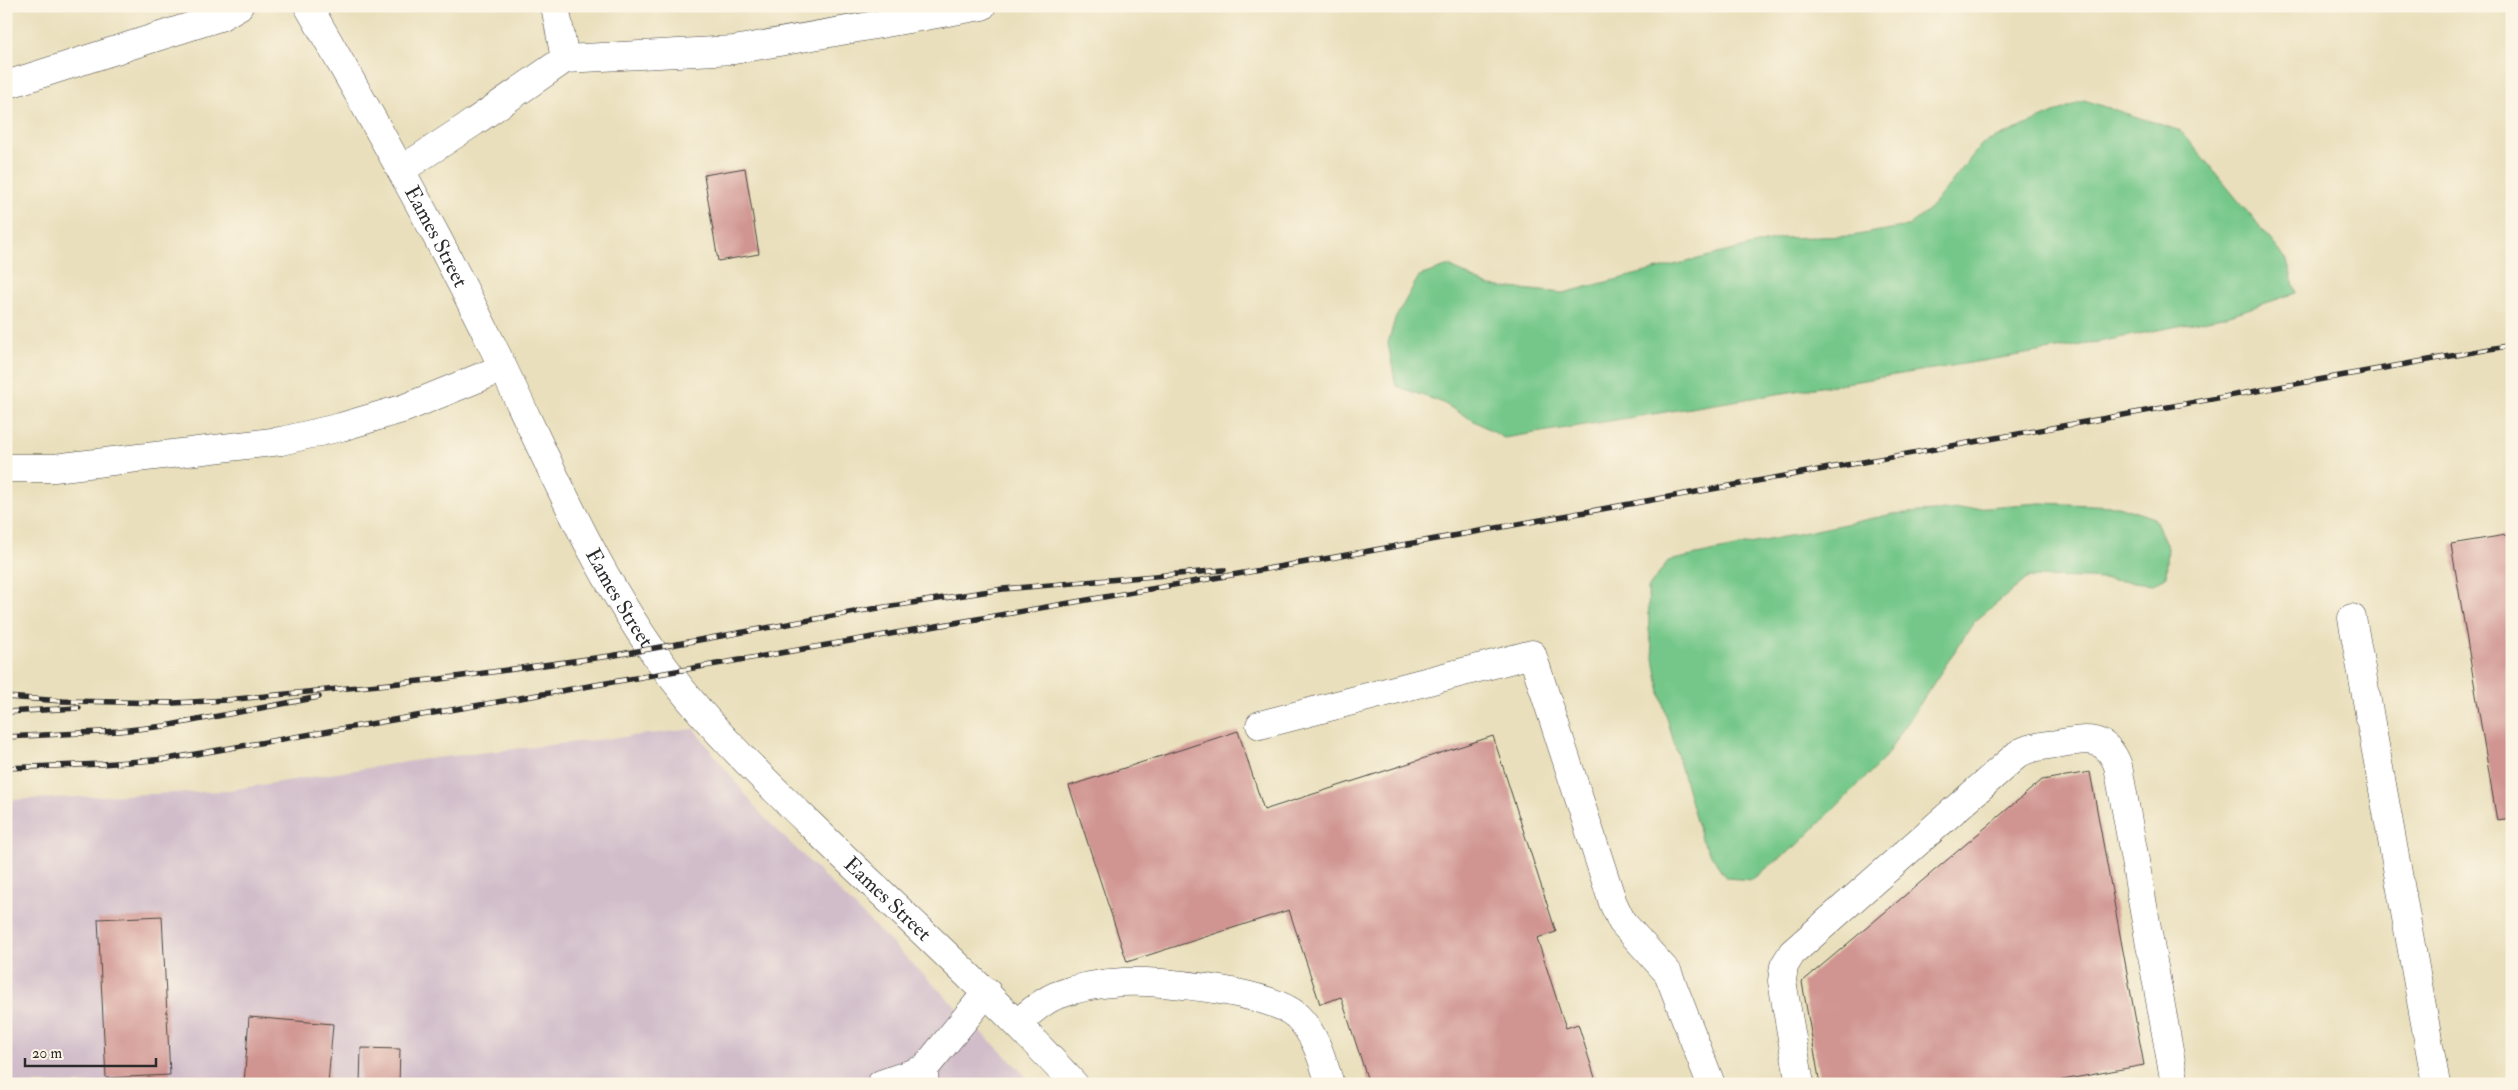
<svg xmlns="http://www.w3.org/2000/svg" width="2518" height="1090" font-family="'IM FELL Double Pica',serif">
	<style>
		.industrial { fill: #d1bdca }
		.green { fill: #75c789; stroke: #50795a }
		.building { fill: #d09491 }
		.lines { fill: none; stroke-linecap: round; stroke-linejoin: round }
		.minor-casing { stroke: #484641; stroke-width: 29 }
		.major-casing { stroke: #484641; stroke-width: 29 }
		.minor { stroke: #fff; stroke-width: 28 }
		.major { stroke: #fff; stroke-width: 28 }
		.rail-casing { stroke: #2b2b2b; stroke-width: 5.5 }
		.rail { stroke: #fcf5e5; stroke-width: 4; stroke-dasharray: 11; stroke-linecap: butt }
		.labels { text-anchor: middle; stroke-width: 4; stroke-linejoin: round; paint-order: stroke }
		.street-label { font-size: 21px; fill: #2b2b2b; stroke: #fcf5e5 }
	</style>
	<rect width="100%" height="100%" fill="#fcf5e5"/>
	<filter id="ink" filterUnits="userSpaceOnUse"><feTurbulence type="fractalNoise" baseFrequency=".02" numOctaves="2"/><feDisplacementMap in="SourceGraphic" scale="10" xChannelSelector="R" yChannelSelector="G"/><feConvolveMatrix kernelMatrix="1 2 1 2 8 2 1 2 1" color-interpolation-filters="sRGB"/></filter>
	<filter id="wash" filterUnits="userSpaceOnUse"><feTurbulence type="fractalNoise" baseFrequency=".0096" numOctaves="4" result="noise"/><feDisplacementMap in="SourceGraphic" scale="20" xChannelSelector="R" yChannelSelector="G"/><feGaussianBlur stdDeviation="1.12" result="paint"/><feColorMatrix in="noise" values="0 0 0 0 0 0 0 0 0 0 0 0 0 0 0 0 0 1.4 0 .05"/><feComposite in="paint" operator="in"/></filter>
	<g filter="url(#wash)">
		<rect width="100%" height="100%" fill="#e9dfbc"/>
		<!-- industrial -->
		<polygon class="industrial" points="694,729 761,814 1034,1084 6,1084 6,800 223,791 425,759"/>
		<!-- green -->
		<g class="green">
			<polygon points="2084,100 2181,131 2287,260 2296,293 2227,316 2094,343 1504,438 1441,402 1396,386 1388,343 1395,319 1419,276 1449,266 1489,286 1563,293 1781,238 1852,236 1908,226 1929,210 1982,144"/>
			<polygon points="2040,503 2118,506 2154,518 2168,548 2166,577 2153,584 2091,578 2029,577 1974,622 1883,760 1800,843 1751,880 1726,878 1701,839 1660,693 1649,630 1648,588 1668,561 1893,514"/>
		</g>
		<g id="blocks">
			<!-- building -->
			<g class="building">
				<polygon points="745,168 759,254 718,261 704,175"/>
				<polygon points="2512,534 2512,819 2497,821 2451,544"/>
				<polygon points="1238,731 1264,810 1493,736 1556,932 1537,938 1566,1028 1578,1024 1597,1084 1369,1084 1341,997 1320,1004 1289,910 1127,962 1069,786"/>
				<polygon points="2090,772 2144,1065 2041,1084 1820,1084 1802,982 2042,780"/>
				<polygon points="162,916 170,1075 106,1078 98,919"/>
				<polygon points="249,1017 333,1024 328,1084 244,1084"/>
				<polygon points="361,1048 400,1049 399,1084 360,1084"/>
			</g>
		</g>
	</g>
	<g filter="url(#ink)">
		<use href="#blocks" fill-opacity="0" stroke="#484641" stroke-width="1"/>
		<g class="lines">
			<!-- minor casing -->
			<g class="minor-casing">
				<g id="minor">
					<polyline points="565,59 734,50 982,6"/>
					<polyline points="6,85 220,17 239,6"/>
					<polyline points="401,170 474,122 565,59 555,6"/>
					<polyline points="6,468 54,468 281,441 341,427 405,408 503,368"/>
					<polyline points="2352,618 2436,1084"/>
					<polyline points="1260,725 1532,654 1613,903 1622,922 1668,973 1711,1084"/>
					<path d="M 1018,1022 C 1030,1013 1041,1002 1055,996 C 1076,988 1101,983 1123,982 C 1160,980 1270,991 1297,1016 C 1316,1035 1322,1059 1330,1084"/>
					<polyline points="881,1084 924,1069"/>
					<polyline points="924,1084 924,1069 987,992"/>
					<path d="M 1800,1084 L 1782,981 L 1784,966 L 1792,953 L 2018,754 C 2029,747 2042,746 2056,744 C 2084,739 2106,733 2118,766 L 2175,1084"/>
				</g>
			</g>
			<!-- major casing -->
			<g class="major-casing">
				<g id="major">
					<path id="s1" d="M 308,6 C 373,118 437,232 494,349 C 545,453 589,562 657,657 C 701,719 756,772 811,825 C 899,911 991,993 1074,1084"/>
				</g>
			</g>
			<!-- minor -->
			<use href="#minor" class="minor"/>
			<!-- major -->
			<use href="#major" class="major"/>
			<!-- rail casing -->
			<g class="rail-casing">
				<g id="rail">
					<polyline points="6,697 63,701 174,703 226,700 440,679 610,656 866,610 1003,589 1224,570"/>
					<polyline points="6,712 79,708"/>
					<polyline points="6,737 119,731 165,726 319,697"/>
					<polyline points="6,768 102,764 167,759 1330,558 2512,345"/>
				</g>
			</g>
			<!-- rail -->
			<use href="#rail" class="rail"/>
		</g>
	</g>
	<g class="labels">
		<!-- street labels -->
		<g class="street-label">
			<text dy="7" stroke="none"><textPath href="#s1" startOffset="264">Eames Street</textPath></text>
			<text dy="7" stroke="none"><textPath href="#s1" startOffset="669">Eames Street</textPath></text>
			<text dy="7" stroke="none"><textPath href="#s1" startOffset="1074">Eames Street</textPath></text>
		</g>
	</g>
	<!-- margin -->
	<rect width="2518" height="1090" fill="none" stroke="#fcf5e5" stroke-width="25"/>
	<!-- scale -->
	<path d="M25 1058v8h131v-8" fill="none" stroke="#2b2b2b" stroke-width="2.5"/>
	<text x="32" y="1058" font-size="15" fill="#2b2b2b" stroke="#fcf5e5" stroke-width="4" paint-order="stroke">20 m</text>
</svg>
